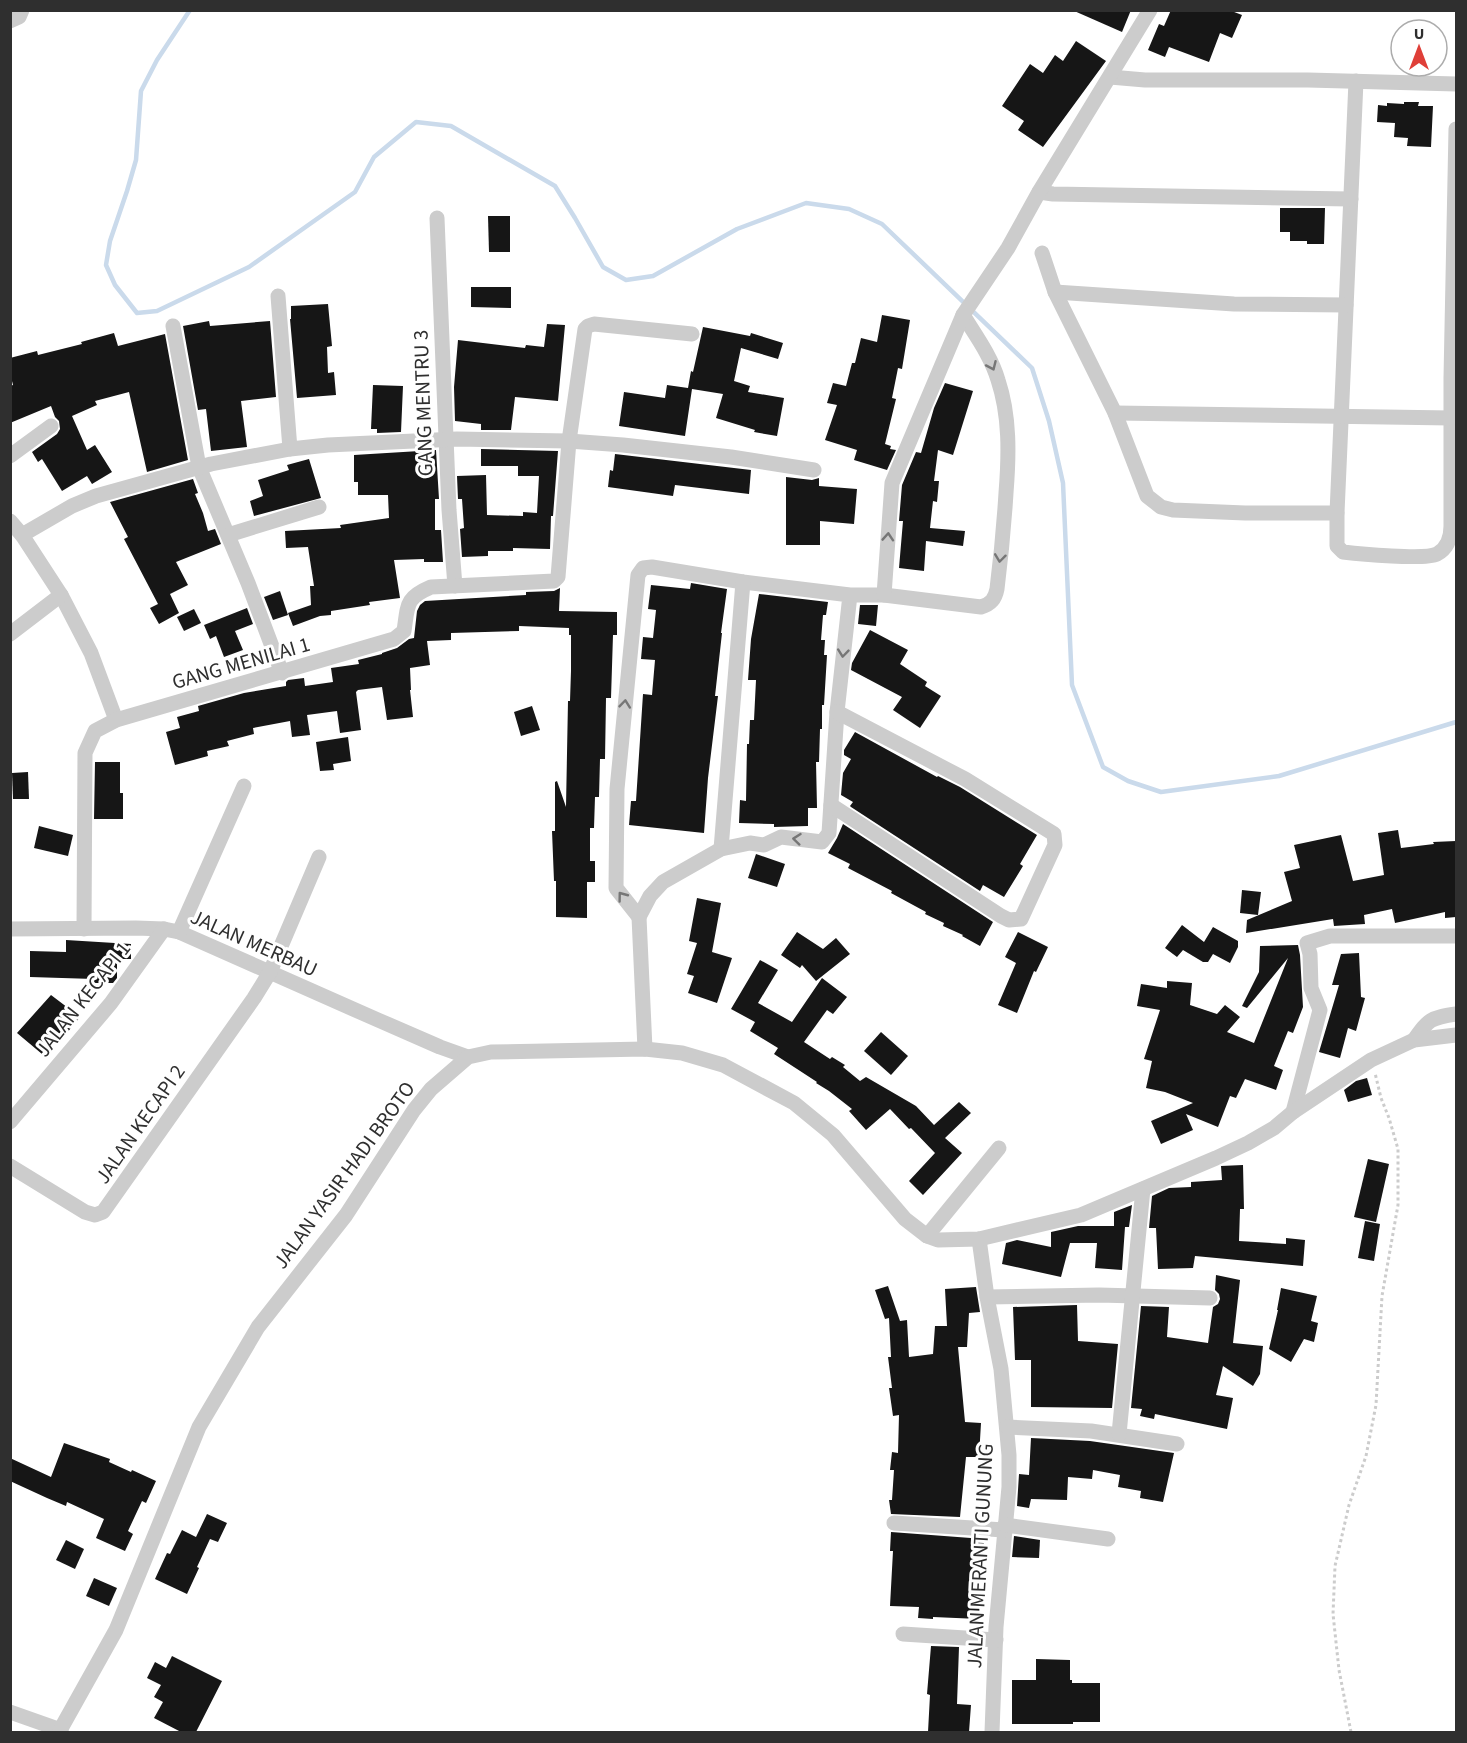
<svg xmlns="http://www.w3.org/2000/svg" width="1467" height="1743" font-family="'Source Sans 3',sans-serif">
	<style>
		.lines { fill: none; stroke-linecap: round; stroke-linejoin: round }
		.stream { stroke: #cadaeb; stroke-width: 4.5 }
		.building { fill: #161616 }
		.path { stroke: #ccc; stroke-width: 3; stroke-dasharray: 3 3; stroke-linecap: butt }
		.minor { stroke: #ccc; stroke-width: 15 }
		.oneway { stroke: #767676 }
		.labels { text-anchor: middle; stroke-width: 6; stroke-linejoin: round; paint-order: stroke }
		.street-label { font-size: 21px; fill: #2f2f2f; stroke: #fff }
	</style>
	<rect width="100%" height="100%" fill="#fff"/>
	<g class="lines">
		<!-- stream -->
		<polyline class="stream" points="190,10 157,60 141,91 136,160 127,191 110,241 106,265 115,285 137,313 157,311 249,267 355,192 374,157 416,122 451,126 555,186 575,218 603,267 626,280 653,276 737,229 806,203 849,209 882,224 1032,368 1049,421 1063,483 1072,685 1103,767 1128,781 1161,792 1279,776 1456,722"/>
	</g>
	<!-- building -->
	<g class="building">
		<polygon points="1072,10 1131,10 1122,32"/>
		<polygon points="1171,10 1229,10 1242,15 1232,38 1220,33 1209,62 1169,47 1165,57 1148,50 1159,24 1164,26"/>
		<polygon points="1076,41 1106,61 1043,147 1018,130 1024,121 1002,106 1030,64 1043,73 1055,55 1063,61"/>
		<polygon points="1404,102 1419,102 1418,106 1433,106 1431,147 1407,146 1408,138 1394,137 1395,123 1377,122 1378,105 1387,106 1387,103 1404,104"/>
		<polygon points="1280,208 1325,208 1324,244 1307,244 1307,241 1290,241 1290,232 1280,232"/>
		<polygon points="488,216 510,216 510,252 489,252"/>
		<polygon points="471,287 511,287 511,308 471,307"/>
		<polygon points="328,304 332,346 327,347 328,373 334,372 336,395 297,398 290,319 291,319 291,306"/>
		<polygon points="882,315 910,320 902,369 898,368 892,398 896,399 885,444 891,446 890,449 896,450 887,470 854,460 857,450 825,440 837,405 827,403 833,383 846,386 852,363 855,363 861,338 877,342"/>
		<polygon points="209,321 210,326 270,321 276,397 241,401 247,447 211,451 206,409 198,410 183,326"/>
		<polygon points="547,324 565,325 558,401 515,397 511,430 481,430 481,424 455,421 454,387 458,340 525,348 526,345 544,347"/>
		<polygon points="703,327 750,336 751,333 783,343 778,359 741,348 734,381 750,386 748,392 784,398 777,436 754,432 755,430 716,418 723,394 692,389 685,436 619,426 624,392 665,398 667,385 688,388 691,371 693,372"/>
		<polygon points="114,333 118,346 165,334 188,460 147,472 129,392 95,401 97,405 72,416 87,450 95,445 112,472 92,484 87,476 62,491 42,459 38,462 32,452 57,434 60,429 59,421 55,417 51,406 10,423 10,386 13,385 10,373 10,358 37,351 38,355 82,344 81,342"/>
		<polygon points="945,383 973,391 953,455 938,450 934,481 939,481 937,502 933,501 930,528 965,531 963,546 926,541 924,571 899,568 903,521 899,521 902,485 916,452 921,453 934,408"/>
		<polygon points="373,385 403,386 401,432 377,433 377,429 371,429"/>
		<polygon points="481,449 558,451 553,516 551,516 550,549 513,548 513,551 488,551 488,556 462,557 460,529 464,528 462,499 458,499 457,476 486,475 487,515 523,516 523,512 537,513 539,476 518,476 518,466 481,466"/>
		<polygon points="436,450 439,499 435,499 435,530 441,530 443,562 424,562 424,559 394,560 400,598 369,602 370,605 331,611 331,615 320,616 293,626 288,613 311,605 310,586 314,586 308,547 286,548 285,531 341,528 340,525 389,518 388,495 358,495 358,482 354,482 354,455"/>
		<polygon points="615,454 751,470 749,494 675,485 673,496 608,487 610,470 613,471"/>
		<polygon points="309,459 321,498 254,516 250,501 263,496 258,480 289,470 287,465"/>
		<polygon points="786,477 812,480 819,478 819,486 857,489 854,524 820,521 820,545 786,545"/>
		<polygon points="193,479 198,493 195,494 203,513 208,531 215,529 221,544 176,562 188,585 170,594 179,613 159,624 150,608 158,604 124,539 128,537 110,502"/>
		<polygon points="691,583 727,589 721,633 722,633 715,696 718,696 708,778 704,833 629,825 631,801 636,801 643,694 652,695 655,660 641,659 643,637 653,638 656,610 648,609 651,585 690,589"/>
		<polygon points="560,588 559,611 617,612 617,635 613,635 611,698 606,698 605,759 600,759 599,797 595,797 594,828 590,828 590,861 595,861 595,882 587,882 587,918 556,917 556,881 554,881 552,831 555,831 555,782 557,781 566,807 568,701 570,701 571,671 571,635 569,635 569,628 519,626 519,631 451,633 451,640 427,641 430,665 410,668 411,690 410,690 413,717 387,720 382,687 358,690 356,692 361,730 340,733 337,711 307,715 310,735 292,737 290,721 253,728 254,734 227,741 229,746 207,751 208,756 175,765 166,732 180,728 177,717 199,711 198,706 244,693 286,686 286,682 288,680 304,678 305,686 333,682 331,668 359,664 358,660 382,654 382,653 397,648 409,639 414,638 417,611 420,605 425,601 526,595 526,592 554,591"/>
		<polygon points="280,591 288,615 273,620 264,597"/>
		<polygon points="759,594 828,602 826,615 823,615 821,640 825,640 824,655 827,655 824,705 822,705 822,729 820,729 819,762 816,762 817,808 808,808 808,826 774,827 774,824 739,823 740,800 746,801 747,744 749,744 750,720 754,720 756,680 748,680 751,639"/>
		<polygon points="860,605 878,605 876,626 858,624"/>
		<polygon points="247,608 253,624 235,631 243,650 224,657 216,636 210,639 204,625"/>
		<polygon points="194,609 201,623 184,631 177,617"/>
		<polygon points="870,630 908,650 900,664 927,682 925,686 941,696 920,728 893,710 902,697 851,670 852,663"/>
		<polygon points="532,706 540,730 521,736 514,712"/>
		<polygon points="855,732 937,777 938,776 960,787 1037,835 1020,864 1023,866 1004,897 983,885 980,891 851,807 850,806 853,802 841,795 843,773 851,759 844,755 844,750"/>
		<polygon points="348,737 351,761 333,764 334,770 320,771 316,742"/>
		<polygon points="95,762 120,762 120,793 123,793 123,819 94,819"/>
		<polygon points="28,772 29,799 13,799 12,773"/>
		<polygon points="843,824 993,922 980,946 962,936 963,935 943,926 944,923 925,914 926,912 891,893 892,891 848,868 850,864 828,853 837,838"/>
		<polygon points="39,826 73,835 68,856 34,848"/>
		<polygon points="1398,830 1401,848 1434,844 1433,842 1456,841 1456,917 1445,918 1445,912 1395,923 1392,909 1364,915 1365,924 1334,926 1333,919 1246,933 1247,920 1292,901 1284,872 1300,868 1294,845 1341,835 1353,881 1384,875 1378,833"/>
		<polygon points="756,854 785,864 777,887 748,878"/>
		<polygon points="1242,890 1261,892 1258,915 1240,913"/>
		<polygon points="697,898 721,903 712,952 732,958 717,1003 688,993 694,976 687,974 697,943 689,941"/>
		<polygon points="1182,925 1204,942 1213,927 1238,941 1238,947 1230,963 1213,954 1208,962 1203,962 1183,950 1177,957 1165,948"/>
		<polygon points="797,932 823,949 836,938 850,954 816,981 802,965 800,968 781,955"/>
		<polygon points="1018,932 1048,947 1036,972 1034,971 1017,1013 998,1005 1016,963 1005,957"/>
		<polygon points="66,940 131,944 131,959 117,959 117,978 113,983 94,983 94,979 30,977 30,951 66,952"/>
		<polygon points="1298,945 1300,955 1303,1007 1293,1033 1288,1031 1274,1066 1283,1070 1276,1090 1245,1079 1236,1098 1230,1096 1218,1127 1186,1114 1193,1130 1161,1144 1151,1121 1193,1103 1165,1092 1146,1088 1152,1061 1144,1059 1160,1010 1137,1006 1141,984 1167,988 1167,981 1192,983 1190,1005 1217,1014 1225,1005 1240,1017 1227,1032 1254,1043 1288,958 1247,1008 1242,1006 1259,972 1260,946"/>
		<polygon points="1359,953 1361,997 1365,998 1356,1031 1348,1028 1340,1058 1319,1052 1339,985 1332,985 1341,954"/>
		<polygon points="760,960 778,970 758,1003 792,1022 822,978 847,997 833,1014 827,1010 804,1042 830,1059 832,1057 845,1065 843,1067 860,1081 866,1077 916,1106 934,1125 959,1102 971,1113 945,1138 962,1153 923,1195 909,1181 935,1153 911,1128 909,1129 890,1109 866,1130 849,1111 852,1109 829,1091 816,1083 817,1082 774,1054 778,1048 750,1031 755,1022 731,1009"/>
		<polygon points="51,995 80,1017 66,1034 62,1031 42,1054 17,1033"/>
		<polygon points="881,1032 908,1056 891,1075 864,1051"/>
		<polygon points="1367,1078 1372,1095 1348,1102 1344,1090 1356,1081"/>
		<polygon points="1368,1159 1389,1164 1376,1222 1354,1217"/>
		<polygon points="1243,1165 1244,1209 1240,1209 1239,1241 1286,1244 1286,1238 1305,1240 1303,1266 1195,1256 1193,1268 1158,1269 1156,1228 1149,1228 1152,1196 1169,1188 1191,1187 1191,1182 1222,1180 1221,1166"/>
		<polygon points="1132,1205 1129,1227 1125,1227 1122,1270 1095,1268 1097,1243 1070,1243 1061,1277 1002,1264 1006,1243 1017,1240 1051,1247 1051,1232 1078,1226 1114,1226 1114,1212"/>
		<polygon points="1365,1221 1380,1224 1374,1261 1358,1258"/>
		<polygon points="1216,1275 1240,1280 1233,1343 1263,1346 1260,1374 1253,1386 1223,1366 1216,1395 1233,1398 1227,1429 1155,1414 1154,1419 1140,1416 1142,1409 1131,1408 1141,1306 1169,1307 1167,1337 1208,1343 1213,1307 1218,1304 1220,1299 1219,1294 1215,1290"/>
		<polygon points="888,1286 900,1321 907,1320 909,1357 933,1354 935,1326 947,1326 945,1289 976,1287 980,1312 969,1313 967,1347 958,1347 965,1422 981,1423 979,1457 966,1457 960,1517 891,1514 889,1500 892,1500 894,1470 890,1470 892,1452 898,1453 899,1415 893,1416 889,1388 892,1388 888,1357 891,1357 889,1318 885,1319 875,1290"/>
		<polygon points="1281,1288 1317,1296 1311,1321 1318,1323 1314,1342 1304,1339 1291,1362 1269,1349 1278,1310 1277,1310"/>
		<polygon points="1077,1305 1078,1341 1118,1344 1112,1408 1031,1407 1031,1360 1015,1360 1013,1307"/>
		<polygon points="1031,1438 1090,1441 1174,1453 1163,1502 1140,1498 1141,1491 1118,1487 1120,1475 1093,1470 1092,1479 1068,1477 1067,1500 1031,1499 1029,1508 1017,1506 1019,1474 1029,1475"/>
		<polygon points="64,1443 110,1459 109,1462 131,1472 132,1470 156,1481 146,1503 142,1501 128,1531 133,1534 125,1551 96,1538 104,1519 67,1502 66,1506 47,1498 10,1481 10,1458 51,1477"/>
		<polygon points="207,1514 227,1523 218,1542 210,1539 197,1567 199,1568 187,1594 155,1579 167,1553 170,1554 182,1530 196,1537"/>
		<polygon points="891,1532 984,1539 983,1566 981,1565 979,1619 933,1617 933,1619 918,1618 919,1607 890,1606 893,1551 890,1551"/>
		<polygon points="1014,1536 1040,1540 1039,1558 1012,1557"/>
		<polygon points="66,1540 84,1549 75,1569 56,1560"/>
		<polygon points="94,1578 117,1588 109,1606 86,1596"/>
		<polygon points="931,1646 959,1647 957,1704 971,1705 969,1732 928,1732 930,1695 927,1694"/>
		<polygon points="172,1656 222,1681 196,1732 181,1732 154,1718 163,1702 154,1697 161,1685 147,1678 155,1662 166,1668"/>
		<polygon points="1036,1659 1070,1660 1070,1680 1072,1680 1072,1683 1100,1683 1100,1722 1073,1722 1073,1724 1012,1724 1012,1680 1036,1680"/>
	</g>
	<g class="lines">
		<!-- path -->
		<polyline class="path" points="1351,1732 1339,1670 1333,1614 1335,1566 1349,1505 1366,1456 1376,1405 1382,1296 1398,1205 1398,1149 1389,1118 1381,1098 1375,1073"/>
		<!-- minor -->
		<g class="minor">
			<polyline points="10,21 19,17 22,10"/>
			<polyline points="1110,77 1145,80 1308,80 1456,84"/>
			<path d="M 1356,81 L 1337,513 L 1337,546 L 1343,552 C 1359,554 1425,560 1437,554 C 1448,548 1451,538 1451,526 L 1451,378 L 1456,129"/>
			<polyline points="1039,192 1053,194 1351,199"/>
			<polyline points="437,218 449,510 455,586"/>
			<polyline points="1042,253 1055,292 1115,413 1147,496 1161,507 1173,510 1245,513 1337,513"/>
			<polyline points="1055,292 1234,304 1346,305"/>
			<polyline points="278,296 290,449"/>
			<polyline points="173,326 199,467 248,583 282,673"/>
			<polyline points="1115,413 1451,418"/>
			<polyline points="10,456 51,426"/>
			<polyline points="10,521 22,535"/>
			<polyline points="228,535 319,507"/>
			<polyline points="61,595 91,653 116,720"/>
			<path d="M 850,595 L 837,712 L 829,833 L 822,842 L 781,837 L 764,845 L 750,843 L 721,849 L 663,882 L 650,896 L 639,917 L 616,888 L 617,789 L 638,575 L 643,568 L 652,567 L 743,582 L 850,595 L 884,595 L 981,607 C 991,604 995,599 997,589 C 1001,557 1004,525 1006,493 C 1009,455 1010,416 998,380 C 991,356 976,336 963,315"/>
			<polyline points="884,595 892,483 963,315 1008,248 1039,192 1150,10"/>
			<polyline points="10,634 61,595 22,535 72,506 96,496 211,464 290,449 328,445 457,439 569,441 623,445 731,457 814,470"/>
			<polyline points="831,805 1001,916 1009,920 1021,919 1055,845 1054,834 965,779 837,712"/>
			<polyline points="721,849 743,582"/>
			<polyline points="639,917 645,1049"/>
			<polyline points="10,929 136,928 164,929 179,932 378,1020 440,1047 468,1057"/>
			<path d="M 84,929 L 85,753 L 95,731 L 116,720 L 394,639 L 404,631 C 408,605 405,598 431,587 L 554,581 L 558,577 L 569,441 L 585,329 L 588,326 L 594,324 L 692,334"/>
			<polyline points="179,932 244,786"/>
			<path d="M 1414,1040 C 1429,1019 1430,1018 1456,1014"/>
			<polyline points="1293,1112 1320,1010 1311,988 1310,954 1307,943 1330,936 1456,936"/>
			<polyline points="10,1122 111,1003 164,929"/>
			<polyline points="10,1166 85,1212 95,1215 103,1212 254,998 270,972 319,857"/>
			<polyline points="927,1236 999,1148"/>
			<polyline points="979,1239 987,1297 1001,1369 1009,1455 1009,1487 996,1627 992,1732"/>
			<polyline points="987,1297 1099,1295 1210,1298"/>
			<polyline points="1007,1427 1091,1431 1177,1444"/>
			<polyline points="1119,1434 1143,1189"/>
			<polyline points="894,1523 1004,1530"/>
			<polyline points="1005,1525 1108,1539"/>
			<polyline points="903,1634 996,1640"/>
			<polyline points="10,1712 61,1730"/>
			<polyline points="59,1732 116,1630 199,1427 258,1327 346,1215 414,1110 431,1089 468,1057 491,1052 645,1049 682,1053 723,1065 794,1103 833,1135 905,1219 927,1236 938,1240 979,1239 1081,1215 1216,1158 1248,1143 1274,1128 1293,1112 1371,1060 1414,1040 1456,1035"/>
		</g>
	</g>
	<!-- one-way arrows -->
	<defs><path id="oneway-chevron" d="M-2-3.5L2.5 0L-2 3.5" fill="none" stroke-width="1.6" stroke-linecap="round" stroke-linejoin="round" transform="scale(1.5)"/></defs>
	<g class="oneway">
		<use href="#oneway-chevron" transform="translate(992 366) rotate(66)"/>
		<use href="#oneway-chevron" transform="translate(888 537) rotate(-86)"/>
		<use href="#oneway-chevron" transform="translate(1000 558) rotate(97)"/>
		<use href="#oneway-chevron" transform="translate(843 653) rotate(96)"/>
		<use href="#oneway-chevron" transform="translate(625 704) rotate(-84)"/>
		<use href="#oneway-chevron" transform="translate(797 839) rotate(-174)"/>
		<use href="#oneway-chevron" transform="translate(622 896) rotate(-127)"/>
	</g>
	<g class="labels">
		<!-- street labels -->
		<g class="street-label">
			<text transform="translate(423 403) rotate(-92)" y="7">GANG MENTRU 3</text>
			<text transform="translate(241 663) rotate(-16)" y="7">GANG MENILAI 1</text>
			<text transform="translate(254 943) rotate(24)" y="7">JALAN MERBAU</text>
			<text transform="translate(83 999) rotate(-52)" y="7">JALAN KECAPI 1</text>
			<text transform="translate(140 1124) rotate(-55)" y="7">JALAN KECAPI 2</text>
			<text transform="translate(344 1175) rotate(-54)" y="7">JALAN YASIR HADI BROTO</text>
			<text transform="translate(980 1556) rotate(-87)" y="7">JALAN MERANTI GUNUNG</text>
		</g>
	</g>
	<!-- border -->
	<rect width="1467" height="1743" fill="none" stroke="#2f2f2f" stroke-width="24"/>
	<!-- north arrow -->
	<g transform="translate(1419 48)"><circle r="28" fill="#ffffff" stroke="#acacac" stroke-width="1.5"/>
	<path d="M0-4.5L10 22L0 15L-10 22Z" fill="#df3f38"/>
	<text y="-9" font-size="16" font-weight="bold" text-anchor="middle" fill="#2f2f2f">U</text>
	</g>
</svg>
